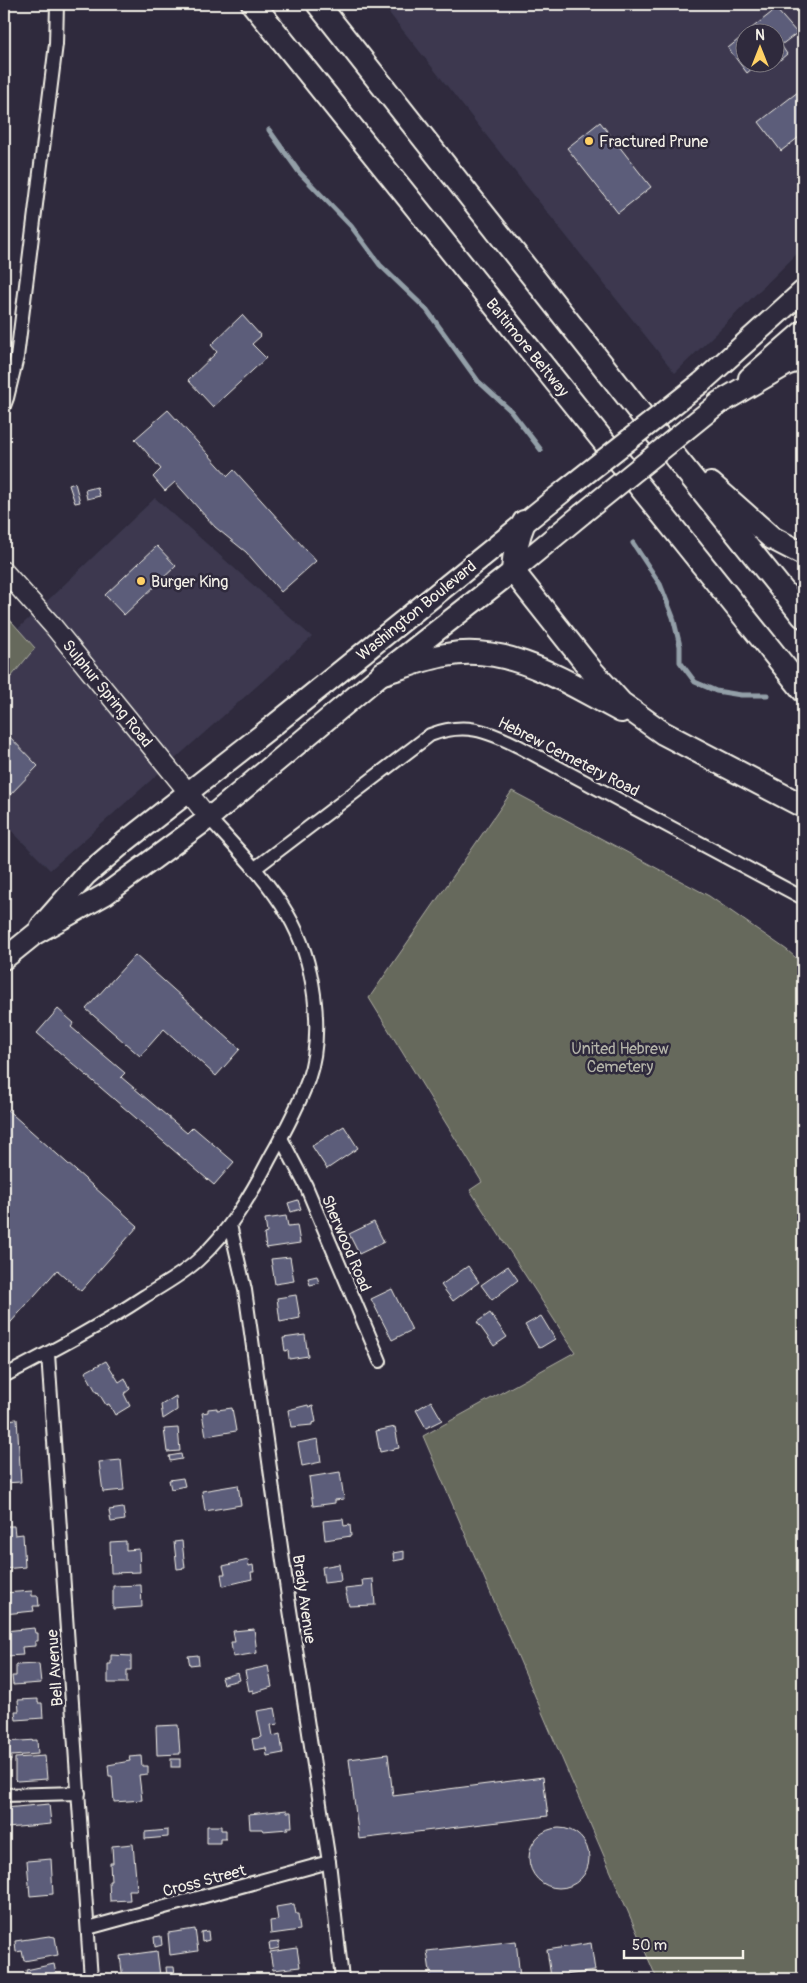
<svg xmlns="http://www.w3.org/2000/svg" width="807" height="1983" font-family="Pangolin,sans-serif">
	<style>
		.built { fill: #3c394f; fill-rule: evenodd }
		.green { fill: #66695b; stroke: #adada2 }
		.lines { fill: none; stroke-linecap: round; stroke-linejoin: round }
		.stream { stroke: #939fa8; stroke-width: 5 }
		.building { fill: #5b5d7a; stroke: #f4f1e8 }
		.street-casing { stroke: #f4f1e8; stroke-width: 16 }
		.secondary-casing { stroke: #f4f1e8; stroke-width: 21 }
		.primary-casing { stroke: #f4f1e8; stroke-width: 24 }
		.highway-casing { stroke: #f4f1e8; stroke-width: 26 }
		.street { stroke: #2f2a3d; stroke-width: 12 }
		.secondary { stroke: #2f2a3d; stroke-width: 18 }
		.primary { stroke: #2f2a3d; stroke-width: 20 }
		.highway { stroke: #2f2a3d; stroke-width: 22 }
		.primary-bridge-casing { stroke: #f4f1e8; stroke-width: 24; stroke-linecap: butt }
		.primary-bridge { stroke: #2f2a3d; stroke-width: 20 }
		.poi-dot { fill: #ffd166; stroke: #2f2a3d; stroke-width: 2 }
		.labels { text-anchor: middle; stroke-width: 5; stroke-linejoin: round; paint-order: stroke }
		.poi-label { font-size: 16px; fill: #f4f1e8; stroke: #2f2a3d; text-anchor: start }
		.street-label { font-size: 16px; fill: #f4f1e8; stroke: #2f2a3d }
		.park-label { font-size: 16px; fill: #b4b4a9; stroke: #2f2a3d }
	</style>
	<rect width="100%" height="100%" fill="#2f2a3d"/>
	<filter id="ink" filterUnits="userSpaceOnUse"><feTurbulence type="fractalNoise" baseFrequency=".02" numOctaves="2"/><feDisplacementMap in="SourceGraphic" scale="10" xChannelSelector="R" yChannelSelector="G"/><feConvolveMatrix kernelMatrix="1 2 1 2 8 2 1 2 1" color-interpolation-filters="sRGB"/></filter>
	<g filter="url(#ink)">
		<!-- built -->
		<g class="built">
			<path d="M 382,4 L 803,4 L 803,248 L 675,373 ZM 744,32 L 774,32 L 774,62 L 744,62 Z"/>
			<polygon points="155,498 312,637 50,870 4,823 4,642"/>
		</g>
		<!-- green -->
		<g class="green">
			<polygon points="4,613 35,648 11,677 4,669"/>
			<polygon points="512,791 709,896 787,950 803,964 803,1979 657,1979 423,1436 575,1352 470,1190 482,1182 369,998"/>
		</g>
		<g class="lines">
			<!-- stream -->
			<g class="stream">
				<polyline points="269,130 299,172 351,226 380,265 427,310 478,381 511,411 541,450"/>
				<polyline points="633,543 660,584 673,617 680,646 680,662 695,682 716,691 741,695 767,695"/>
			</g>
		</g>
		<!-- building -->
		<g class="building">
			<polygon points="776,9 797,33 781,45 787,54 773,66 770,62 774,62 774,32 747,32"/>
			<polygon points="744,35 744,62 760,62 747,73 728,48"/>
			<polygon points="803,88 803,134 781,151 759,122"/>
			<polygon points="600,122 651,187 618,213 567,148"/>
			<polygon points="242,315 261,336 252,344 266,358 213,407 188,380 217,352 211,345"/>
			<polygon points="168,410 228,476 234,470 316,561 281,592 246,552 215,527 175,482 165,491 153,477 161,469 135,439"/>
			<polygon points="75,483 80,502 75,503 69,485"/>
			<polygon points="97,487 100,496 87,499 85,490"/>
			<polygon points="157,546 176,566 124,615 105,595"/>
			<polygon points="4,731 38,766 4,801"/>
			<polygon points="135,955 240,1049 216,1076 164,1029 140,1056 86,1009"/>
			<polygon points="58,1009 74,1023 71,1027 125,1073 121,1077 187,1133 193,1127 234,1162 214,1185 37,1033"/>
			<polygon points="4,1107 138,1226 81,1291 57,1270 4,1330"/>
			<polygon points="344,1126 358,1148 327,1169 312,1146"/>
			<polygon points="298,1200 301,1209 291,1212 288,1203"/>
			<polygon points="286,1216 288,1226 297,1225 300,1243 266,1248 264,1234 267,1233 265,1219"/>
			<polygon points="374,1222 384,1242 359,1254 349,1234"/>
			<polygon points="290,1257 294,1281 275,1284 271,1259"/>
			<polygon points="468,1266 479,1282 453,1301 441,1285"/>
			<polygon points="508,1266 518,1280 492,1300 481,1285"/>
			<polygon points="317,1276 319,1283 310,1285 308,1278"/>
			<polygon points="392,1289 412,1330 392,1340 371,1299"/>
			<polygon points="296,1295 300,1318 280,1322 277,1298"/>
			<polygon points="490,1313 507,1337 494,1346 477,1322"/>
			<polygon points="541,1316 555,1339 540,1348 538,1347 525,1325"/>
			<polygon points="305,1335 308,1356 289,1359 288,1350 285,1351 283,1338"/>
			<polygon points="106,1361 119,1382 125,1378 130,1389 124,1394 130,1406 115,1415 109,1404 106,1405 98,1392 97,1393 85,1372"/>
			<polygon points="176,1396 177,1410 163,1419 161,1405"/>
			<polygon points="431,1401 442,1420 426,1428 416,1410"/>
			<polygon points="308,1405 309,1407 313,1406 316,1422 312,1423 312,1425 291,1427 288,1410"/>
			<polygon points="217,1408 217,1410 232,1408 236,1431 206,1436 202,1413 208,1412 208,1409"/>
			<polygon points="17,1419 21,1482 4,1483 4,1420"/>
			<polygon points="395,1427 399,1448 380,1452 376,1431"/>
			<polygon points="178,1428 180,1451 167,1452 164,1429"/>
			<polygon points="318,1439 321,1462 302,1466 298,1443"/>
			<polygon points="181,1454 182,1459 170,1461 169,1456"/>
			<polygon points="121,1460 124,1490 103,1492 99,1462"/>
			<polygon points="340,1472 344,1499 335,1500 335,1503 313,1506 309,1477"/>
			<polygon points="183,1478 185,1486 171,1489 169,1480"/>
			<polygon points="238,1485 241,1505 205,1511 202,1491"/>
			<polygon points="123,1508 125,1520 111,1522 109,1510"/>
			<polygon points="343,1519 344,1526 350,1525 351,1536 325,1540 323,1521"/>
			<polygon points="4,1526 14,1526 15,1535 23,1534 25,1567 4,1569"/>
			<polygon points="126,1541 126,1550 139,1549 140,1572 111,1573 110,1542"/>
			<polygon points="182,1541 185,1568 177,1569 174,1542"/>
			<polygon points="404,1551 404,1559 394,1561 393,1553"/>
			<polygon points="248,1560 249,1566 253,1565 254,1572 251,1572 252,1579 223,1586 221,1574 225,1574 223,1566"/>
			<polygon points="339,1564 341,1581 324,1583 322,1567"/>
			<polygon points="373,1579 375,1605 349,1606 345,1589 363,1587 362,1580"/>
			<polygon points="141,1585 142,1607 113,1609 113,1586"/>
			<polygon points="32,1591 32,1596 38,1596 39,1606 33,1606 34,1611 4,1614 4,1593"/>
			<polygon points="34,1628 35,1633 38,1633 38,1641 35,1641 35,1646 22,1647 23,1655 7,1656 6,1642 4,1642 5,1631"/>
			<polygon points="254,1629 257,1653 233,1657 231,1642 235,1642 233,1631"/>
			<polygon points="111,1655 131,1656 131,1670 127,1670 127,1683 108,1683 108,1664 111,1664"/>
			<polygon points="198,1655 199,1664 190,1665 188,1656"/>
			<polygon points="39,1664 41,1683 13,1685 12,1676 16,1676 16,1665"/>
			<polygon points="268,1666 272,1687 253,1693 253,1690 249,1691 245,1671"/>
			<polygon points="238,1673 240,1680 223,1684 221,1678"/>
			<polygon points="38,1699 38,1703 42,1703 43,1718 16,1720 15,1711 19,1711 18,1700"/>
			<polygon points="275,1708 278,1724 271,1725 273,1736 280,1734 283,1753 267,1756 266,1748 254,1750 252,1739 262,1737 257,1711"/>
			<polygon points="178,1725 180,1754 157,1755 156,1726"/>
			<polygon points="37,1740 38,1754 11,1756 11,1761 4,1762 4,1742"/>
			<polygon points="388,1754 393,1796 543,1777 548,1816 359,1839 349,1759"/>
			<polygon points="45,1756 47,1779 17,1781 15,1779 15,1758"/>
			<polygon points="141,1756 142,1766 148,1766 148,1774 139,1775 142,1800 114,1802 112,1776 109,1776 108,1765 130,1761 129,1757"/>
			<rect x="171" y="1759" width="9" height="8"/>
			<polygon points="49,1804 51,1824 7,1828 5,1808"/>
			<polygon points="287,1810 287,1812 291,1812 292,1827 287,1827 288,1829 263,1831 262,1829 250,1829 249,1814"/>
			<polygon points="207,1826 221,1826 221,1830 226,1830 226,1839 220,1839 220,1843 207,1843"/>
			<circle cx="559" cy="1858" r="30"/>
			<polygon points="168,1830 168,1837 145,1839 145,1832"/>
			<polygon points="133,1844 137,1890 129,1890 130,1900 110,1901 109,1881 111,1881 110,1863 113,1863 112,1846"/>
			<polygon points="51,1859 53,1894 30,1896 27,1861"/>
			<polygon points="294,1904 296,1914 298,1914 300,1930 271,1934 270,1921 278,1920 276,1907"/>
			<polygon points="195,1929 198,1951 170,1955 168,1933"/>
			<polygon points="208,1931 209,1940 202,1942 201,1932"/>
			<polygon points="49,1936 55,1937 58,1955 24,1961 22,1951 16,1952 15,1941"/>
			<polygon points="161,1936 162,1945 155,1947 154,1937"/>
			<polygon points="516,1941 520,1977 499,1979 431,1979 427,1951"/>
			<polygon points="279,1942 279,1948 270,1950 269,1943"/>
			<polygon points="591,1943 595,1971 551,1977 547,1950"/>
			<polygon points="297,1948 300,1967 273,1970 270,1952"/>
			<polygon points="157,1951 160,1976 123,1979 120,1956"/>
			<polygon points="54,1964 57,1979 18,1979 27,1978 26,1970"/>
			<polygon points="166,1967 174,1967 175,1976 167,1977"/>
		</g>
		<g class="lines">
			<!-- street casing -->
			<g class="street-casing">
				<g id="street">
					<polyline points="4,406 7,398 17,357 56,44 57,4"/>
					<path d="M 254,869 L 430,735 C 464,722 486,730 518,746 L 803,898"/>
					<polyline points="281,1138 306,1186 380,1361"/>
					<polyline points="230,1225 245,1290 288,1597 329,1862 342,1979"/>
					<polyline points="48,1354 91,1979"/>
					<path d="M 4,1376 C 52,1351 100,1326 145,1296 C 163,1285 183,1274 198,1260 C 229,1232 251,1195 270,1158 C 284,1133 298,1107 308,1080 C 325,1031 314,959 288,915 C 267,879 237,849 209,818"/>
					<polyline points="4,1795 79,1793"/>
					<polyline points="88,1928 329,1862"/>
				</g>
			</g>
			<!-- secondary casing -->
			<g class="secondary-casing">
				<polyline id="secondary" points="4,571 53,626 209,818"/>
			</g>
			<!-- primary casing -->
			<g class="primary-casing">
				<g id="primary">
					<polyline points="749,378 803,331"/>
					<polyline points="701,383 803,291"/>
					<polyline points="41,926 86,875 126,841 274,725 564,491"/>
					<polyline points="4,959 35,934 106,894 209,818 383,673 513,571 582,514"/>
				</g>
			</g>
			<!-- highway casing -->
			<g class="highway-casing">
				<g id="highway">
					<polyline points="253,4 803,690"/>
					<polyline points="318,4 664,443 803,616"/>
					<polyline points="719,403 786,364 803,358"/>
					<polyline points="711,484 772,538 803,554"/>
					<path d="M 524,522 C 517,539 514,553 513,571 L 592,671 L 621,703 L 663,733 L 803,806"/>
					<path d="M 383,673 C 404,667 425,658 446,655 C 510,643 567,683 621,711"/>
				</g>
			</g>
			<!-- street -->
			<use href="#street" class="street"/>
			<!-- secondary -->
			<use href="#secondary" class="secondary"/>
			<!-- primary -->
			<use href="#primary" class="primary"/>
			<!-- highway -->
			<use href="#highway" class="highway"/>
			<!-- primary-bridge casing -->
			<g class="primary-bridge-casing">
				<g id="primary-bridge">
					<polyline points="564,491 701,383"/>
					<polyline points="582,514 719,403"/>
				</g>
			</g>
			<!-- primary-bridge -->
			<use href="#primary-bridge" class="primary-bridge"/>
		</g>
	</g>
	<!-- markers -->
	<g class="poi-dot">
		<circle cx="589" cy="141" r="5"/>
		<circle cx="141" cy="581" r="5"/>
	</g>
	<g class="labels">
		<!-- poi labels -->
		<g class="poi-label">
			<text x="599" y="147">Fractured Prune</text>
			<text x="151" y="587">Burger King</text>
		</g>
		<!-- street labels -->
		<g class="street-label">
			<text transform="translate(528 347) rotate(51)" y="6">Baltimore Beltway</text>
			<text transform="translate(416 610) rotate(-39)" y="6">Washington Boulevard</text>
			<text transform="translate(108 693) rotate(51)" y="6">Sulphur Spring Road</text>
			<text transform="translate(569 756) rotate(27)" y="6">Hebrew Cemetery Road</text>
			<text transform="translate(347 1243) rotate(67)" y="6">Sherwood Road</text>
			<text transform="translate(305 1599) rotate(82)" y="6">Brady Avenue</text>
			<text transform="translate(54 1668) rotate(-94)" y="6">Bell Avenue</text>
			<text transform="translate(204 1880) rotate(-15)" y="6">Cross Street</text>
		</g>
		<!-- park labels -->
		<g class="park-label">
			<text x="620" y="1054">United Hebrew<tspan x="620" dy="18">Cemetery</tspan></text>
		</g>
	</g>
	<!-- margin -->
	<rect width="807" height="1983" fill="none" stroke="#2f2a3d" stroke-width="20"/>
	<rect x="10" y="10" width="787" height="1963" fill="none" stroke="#f4f1e8" stroke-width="2" filter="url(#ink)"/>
	<!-- north arrow -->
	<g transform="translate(760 48)"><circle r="24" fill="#2f2a3d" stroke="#7e7a81"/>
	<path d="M0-4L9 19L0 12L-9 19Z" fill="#ffd166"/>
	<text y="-8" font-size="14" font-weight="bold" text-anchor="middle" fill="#f4f1e8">N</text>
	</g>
	<!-- scale -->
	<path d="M624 1950v8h119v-8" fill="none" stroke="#f4f1e8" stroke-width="2.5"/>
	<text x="632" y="1950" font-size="15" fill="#f4f1e8" stroke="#2f2a3d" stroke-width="4" paint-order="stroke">50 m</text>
</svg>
